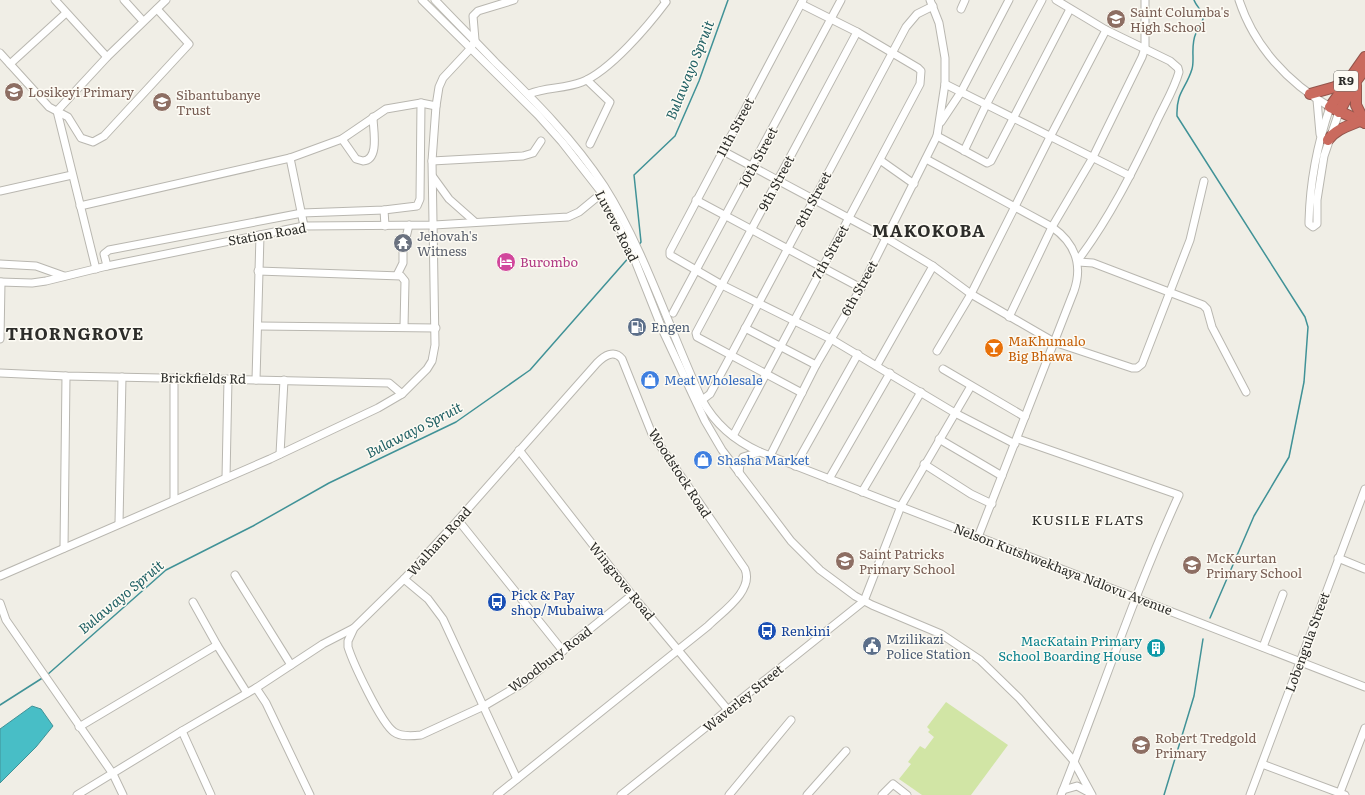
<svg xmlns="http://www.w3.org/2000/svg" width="1365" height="795" font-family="Literata,serif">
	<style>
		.green { fill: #d1e5a5 }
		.water { fill: #48bec6; stroke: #409297 }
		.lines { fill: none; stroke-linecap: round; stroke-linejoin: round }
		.stream { stroke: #409297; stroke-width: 1.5 }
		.minor-casing { stroke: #b9b7b0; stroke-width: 9 }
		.highway-casing { stroke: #93554c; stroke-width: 12 }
		.minor { stroke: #fff; stroke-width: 7 }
		.highway { stroke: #ca6a5e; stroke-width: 10 }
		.labels { text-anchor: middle; stroke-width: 3; stroke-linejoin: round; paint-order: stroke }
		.shield { fill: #fdfbf4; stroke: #6b6b67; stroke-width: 1 }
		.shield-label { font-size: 12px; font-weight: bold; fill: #2d2d2a }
		.education-label { font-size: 13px; fill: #785e54; stroke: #fdfbf4; text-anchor: start }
		.street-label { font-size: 13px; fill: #2d2d2a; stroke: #fdfbf4 }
		.worship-label { font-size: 13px; fill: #5b616d; stroke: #fdfbf4; text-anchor: start }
		.hotel-label { font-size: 13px; fill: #b23c85; stroke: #fdfbf4; text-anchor: start }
		.service-label { font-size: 13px; fill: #4e5e75; stroke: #fdfbf4; text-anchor: start }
		.food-label { font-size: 13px; fill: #c56008; stroke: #fdfbf4; text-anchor: start }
		.shop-label { font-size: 13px; fill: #366cbe; stroke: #fdfbf4; text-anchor: start }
		.transit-label { font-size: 13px; fill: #164399; stroke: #fdfbf4; text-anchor: start }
		.culture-label { font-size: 13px; fill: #0d838f; stroke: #fdfbf4; text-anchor: end }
		.water-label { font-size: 14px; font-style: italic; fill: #206064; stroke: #fdfbf4 }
		.neighbourhood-label { font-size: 14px; letter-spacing: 1px; fill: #2d2d2a; stroke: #fdfbf4 }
		.district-label { font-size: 17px; font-weight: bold; letter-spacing: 1px; fill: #2d2d2a; stroke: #fdfbf4 }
	</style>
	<rect width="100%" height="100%" fill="#f0eee6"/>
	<!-- green -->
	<polygon class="green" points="946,702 1008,745 971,795 922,795 899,779 911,764 908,762 920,746 925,749 934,737 928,732 930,730 927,727"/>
	<!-- water -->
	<polygon class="water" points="32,706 41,709 53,726 36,747 0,783 0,729"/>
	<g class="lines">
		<!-- stream -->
		<g class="stream">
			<path d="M 1194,0 C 1196,6 1204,12 1203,19 C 1202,24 1197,28 1196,33 C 1190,46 1195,59 1192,69 C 1186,89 1176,92 1177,116 L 1305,317 L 1308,327 L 1304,382 L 1289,457 L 1254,516 L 1210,618"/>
			<polyline points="638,246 641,242 634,175 675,136 699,81 728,0"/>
			<polyline points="47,675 166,570 253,526 329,483 456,422 530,370 631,255"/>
			<polyline points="0,705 44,677"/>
			<polyline points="1164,795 1194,696 1203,639"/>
		</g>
		<!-- minor casing -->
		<g class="minor-casing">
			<g id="minor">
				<polyline points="55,0 107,57"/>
				<polyline points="124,0 143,21"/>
				<polyline points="422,0 538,115 562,142 602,193 630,248 663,331 705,421 722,450 791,541 820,570 855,596 872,605 941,634 980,660 1019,698 1073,760 1092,795"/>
				<path d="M 435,0 C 455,21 476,42 496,63 C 535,101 574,140 604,186 C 644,249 670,331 702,400 C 715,424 735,441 760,452 L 1365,687"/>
				<polyline points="803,0 670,251 670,255 722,285 831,339 955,413 1015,444"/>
				<path d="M 1056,0 L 1106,30 L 1170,61 L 1178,68 L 1179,72 C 1174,90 1163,107 1155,125 C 1133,171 1109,219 1078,260"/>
				<path d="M 1239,0 C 1254,46 1288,83 1330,107 C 1317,145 1310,181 1309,221 L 1309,224 L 1313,227 L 1317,224 L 1317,200 L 1324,156 L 1339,112"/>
				<polyline points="961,9 965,0"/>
				<polyline points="0,53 49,107 68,117 81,138 93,142 104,136 189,44 157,9"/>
				<polyline points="10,64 66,13"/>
				<polyline points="587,80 610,102 590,144"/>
				<polyline points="945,84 1130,176"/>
				<path d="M 529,94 C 545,87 565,89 582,82 C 610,71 648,26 666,2 L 664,0"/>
				<polyline points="1317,100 1320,134"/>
				<polyline points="941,122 961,92 1009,0"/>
				<polyline points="937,136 987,163 991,161 1070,9"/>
				<path d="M 342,139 L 356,159 L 363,161 C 380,160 373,129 373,117"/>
				<polyline points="723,151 886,238 933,266 971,294 1054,342 1132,368 1137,368 1142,364 1190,240 1204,181"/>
				<polyline points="964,151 986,105 1042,0"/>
				<polyline points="290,158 304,226"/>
				<path d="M 926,159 L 1052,227 C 1075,243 1083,265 1074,291 L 978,537"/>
				<polyline points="880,160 914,184"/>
				<polyline points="432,161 523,156 533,153 541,141"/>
				<polyline points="433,177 449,199 475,222"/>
				<polyline points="0,191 72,175"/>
				<polyline points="696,200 861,288"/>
				<polyline points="80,206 290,158 342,139 386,109 421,103 436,106"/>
				<polyline points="384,210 385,226"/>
				<polyline points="1078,262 1093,263 1203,305 1207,309 1212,327 1246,392"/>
				<polyline points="0,264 36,266 64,276"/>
				<polyline points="107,266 104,254 109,250 302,213 384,210 417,206 420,199 421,103"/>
				<polyline points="96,269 57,111 107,57 166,0"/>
				<polyline points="258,271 401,276 405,281 404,327"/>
				<polyline points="397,275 403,263 403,250 409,225"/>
				<polyline points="0,282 32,283 46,281 107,266 304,226 434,225 568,217 579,212 602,193"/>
				<polyline points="673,313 841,0"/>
				<polyline points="1009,317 1052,227 1092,159 1142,57 1145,48 1145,0"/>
				<polyline points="259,326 436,328"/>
				<polyline points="745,328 816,365"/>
				<polyline points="0,339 1,282"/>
				<polyline points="937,351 971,294 1050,137 1106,30"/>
				<polyline points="877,365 933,266"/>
				<polyline points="943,369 1025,417"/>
				<polyline points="0,373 66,376 389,383 402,394"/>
				<polyline points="256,380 260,235"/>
				<polyline points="802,393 697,337 696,333 857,32"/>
				<polyline points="702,400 710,394 731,355 906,27 917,14 933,6"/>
				<polyline points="733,436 920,84 921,71 918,68 857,32 801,4"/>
				<polyline points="939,439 1002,476"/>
				<path d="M 1018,439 L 1179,495 C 1134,593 1101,695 1061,795"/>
				<polyline points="519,450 632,595 728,710"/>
				<polyline points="280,454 284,380"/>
				<polyline points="770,456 816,365 861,288 937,136 945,84 945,58 939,23 930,0"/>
				<polyline points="924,464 971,494 992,504"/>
				<polyline points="795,466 858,354"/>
				<polyline points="739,473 740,463 743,457 760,452"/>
				<polyline points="226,478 228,379"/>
				<polyline points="829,479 890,373"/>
				<polyline points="862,492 921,392"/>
				<polyline points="174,500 174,378"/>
				<polyline points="458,520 563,651"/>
				<polyline points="119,523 122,377"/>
				<polyline points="64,548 66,376"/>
				<polyline points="1338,558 1365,569"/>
				<polyline points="235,575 291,665"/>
				<polyline points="0,576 270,459 378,408 402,394 427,369 432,361 435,345 432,161 436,106 439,87 443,78 471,48 475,40 473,16 478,11 514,0"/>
				<polyline points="404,579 428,599 443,619 517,779"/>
				<polyline points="193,602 217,645 247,693"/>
				<polyline points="0,603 6,620 113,774 123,795"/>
				<polyline points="1263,647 1283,594"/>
				<polyline points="256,688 266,703 310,795"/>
				<polyline points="79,727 217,645"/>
				<polyline points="182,731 211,795"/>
				<polyline points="1262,764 1345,795"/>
				<polyline points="1063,790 1077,786 1090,793"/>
				<polyline points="77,795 182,731 256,688 323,644 354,628"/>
				<path d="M 497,795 L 708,626 C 722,612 754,591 745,569 L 652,434 L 622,359 C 614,349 604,356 597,363 L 458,520 L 404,579 L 354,628 L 348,641 L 348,647 C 353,663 381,723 394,732 C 401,737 412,736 421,735 L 484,706 L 523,683 L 632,595"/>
				<polyline points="621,795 864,601 901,506 971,386"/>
				<polyline points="729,795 791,720"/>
				<polyline points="807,795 846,751"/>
				<polyline points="882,795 893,784 907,795"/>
				<polyline points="1250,795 1365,489"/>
				<polyline points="1339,795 1365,728"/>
			</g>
		</g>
		<!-- highway casing -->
		<g class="highway-casing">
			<g id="highway">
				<polyline points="1365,57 1330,107 1365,123"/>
				<polyline points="1356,85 1356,105 1365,123"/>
				<polyline points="1310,94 1335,87 1345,81"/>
				<polyline points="1339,112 1356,81 1365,69"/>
				<path d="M 1328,140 C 1336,129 1348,126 1360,121"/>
			</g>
		</g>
		<!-- minor -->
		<use href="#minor" class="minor"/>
		<!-- highway -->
		<use href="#highway" class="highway"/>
	</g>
	<!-- icons -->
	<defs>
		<g id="school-disc" transform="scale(1)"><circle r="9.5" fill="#8d6e63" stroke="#fdfbf4"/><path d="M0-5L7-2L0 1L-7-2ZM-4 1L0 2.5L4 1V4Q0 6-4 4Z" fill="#fff"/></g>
		<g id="temple-disc" transform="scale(1)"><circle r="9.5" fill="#6b7280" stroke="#fdfbf4"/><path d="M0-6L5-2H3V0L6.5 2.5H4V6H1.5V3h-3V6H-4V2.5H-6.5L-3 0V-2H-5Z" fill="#fff"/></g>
		<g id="hotel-disc" transform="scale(1)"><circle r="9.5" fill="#d1479c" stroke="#fdfbf4"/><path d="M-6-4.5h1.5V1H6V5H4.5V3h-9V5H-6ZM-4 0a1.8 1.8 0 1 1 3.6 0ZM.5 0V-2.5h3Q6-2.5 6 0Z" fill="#fff"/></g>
		<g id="fuel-disc" transform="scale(1)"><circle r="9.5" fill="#5c6f8a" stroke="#fdfbf4"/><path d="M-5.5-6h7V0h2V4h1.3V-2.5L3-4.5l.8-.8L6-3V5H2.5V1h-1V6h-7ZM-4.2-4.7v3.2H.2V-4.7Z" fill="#fff"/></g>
		<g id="bar-disc" transform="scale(1)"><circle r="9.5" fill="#e8710a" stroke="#fdfbf4"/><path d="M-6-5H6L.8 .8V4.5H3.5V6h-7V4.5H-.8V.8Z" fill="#fff"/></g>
		<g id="shop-disc" transform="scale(1)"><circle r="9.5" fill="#3f7fe0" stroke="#fdfbf4"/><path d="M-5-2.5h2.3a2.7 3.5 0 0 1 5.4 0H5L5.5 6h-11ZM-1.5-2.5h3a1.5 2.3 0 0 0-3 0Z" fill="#fff"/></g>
		<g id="bus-disc" transform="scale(1)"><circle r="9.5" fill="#1a4fb4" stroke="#fdfbf4"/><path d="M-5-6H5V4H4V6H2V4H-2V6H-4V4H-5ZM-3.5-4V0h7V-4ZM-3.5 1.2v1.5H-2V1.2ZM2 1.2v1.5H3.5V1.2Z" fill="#fff"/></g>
		<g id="civic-disc" transform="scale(1)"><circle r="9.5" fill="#5c6f8a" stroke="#fdfbf4"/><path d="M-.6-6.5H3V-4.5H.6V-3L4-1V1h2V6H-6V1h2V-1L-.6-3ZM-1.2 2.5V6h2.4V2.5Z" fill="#fff"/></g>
		<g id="building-disc" transform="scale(1)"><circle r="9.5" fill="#0f9aa8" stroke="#fdfbf4"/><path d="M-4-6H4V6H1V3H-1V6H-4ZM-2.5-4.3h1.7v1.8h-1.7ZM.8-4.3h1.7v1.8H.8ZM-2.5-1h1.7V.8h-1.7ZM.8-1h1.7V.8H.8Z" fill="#fff"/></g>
	</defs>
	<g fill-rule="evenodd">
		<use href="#school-disc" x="1116" y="19"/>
		<use href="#school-disc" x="14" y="92"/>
		<use href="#school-disc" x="162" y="102"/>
		<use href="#temple-disc" x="403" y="243"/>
		<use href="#hotel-disc" x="506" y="262"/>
		<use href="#fuel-disc" x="637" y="327"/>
		<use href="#bar-disc" x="994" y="348"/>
		<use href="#shop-disc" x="650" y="380"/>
		<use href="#shop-disc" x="703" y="460"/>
		<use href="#school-disc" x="845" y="561"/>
		<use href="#school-disc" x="1192" y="565"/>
		<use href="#bus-disc" x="497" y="602"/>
		<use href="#bus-disc" x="767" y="631"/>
		<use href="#civic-disc" x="872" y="646"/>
		<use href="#building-disc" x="1156" y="648"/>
		<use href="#school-disc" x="1141" y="745"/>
	</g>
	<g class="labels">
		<!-- shield labels -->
		<rect class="shield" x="1334" y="71" width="24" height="20" rx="3"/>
		<g class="shield-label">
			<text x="1346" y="85">R9</text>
		</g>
		<!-- education labels -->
		<g class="education-label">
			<text x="1130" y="17">Saint Columba's<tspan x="1130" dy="15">High School</tspan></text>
			<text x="28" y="97">Losikeyi Primary</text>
			<text x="176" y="100">Sibantubanye<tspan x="176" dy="15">Trust</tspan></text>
			<text x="859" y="559">Saint Patricks<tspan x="859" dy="15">Primary School</tspan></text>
			<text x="1206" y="563">McKeurtan<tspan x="1206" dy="15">Primary School</tspan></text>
			<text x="1155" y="743">Robert Tredgold<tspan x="1155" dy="15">Primary</tspan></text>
		</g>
		<!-- street labels -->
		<g class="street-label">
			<text transform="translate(735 127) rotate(-62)" y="5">11th Street</text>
			<text transform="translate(758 157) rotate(-62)" y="5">10th Street</text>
			<text transform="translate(776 183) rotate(-62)" y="5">9th Street</text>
			<text transform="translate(813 199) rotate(-62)" y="5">8th Street</text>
			<text transform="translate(617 226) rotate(63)" y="5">Luveve Road</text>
			<text transform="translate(267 234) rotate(-10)" y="5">Station Road</text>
			<text transform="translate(830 252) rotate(-61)" y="5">7th Street</text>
			<text transform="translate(859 288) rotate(-61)" y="5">6th Street</text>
			<text transform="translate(203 378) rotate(1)" y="5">Brickfields Rd</text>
			<text transform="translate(680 473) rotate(57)" y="5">Woodstock Road</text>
			<text transform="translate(439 541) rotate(-48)" y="5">Walham Road</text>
			<text transform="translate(1063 569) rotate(21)" y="5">Nelson Kutshwekhaya Ndlovu Avenue</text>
			<text transform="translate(622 581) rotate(51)" y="5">Wingrove Road</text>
			<text transform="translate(1307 642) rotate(-70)" y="5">Lobengula Street</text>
			<text transform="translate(550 659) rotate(-37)" y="5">Woodbury Road</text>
			<text transform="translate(743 698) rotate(-39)" y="5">Waverley Street</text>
		</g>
		<!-- worship labels -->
		<g class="worship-label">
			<text x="417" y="241">Jehovah's<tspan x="417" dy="15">Witness</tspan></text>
		</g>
		<!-- hotel labels -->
		<g class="hotel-label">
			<text x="520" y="267">Burombo</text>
		</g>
		<!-- service labels -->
		<g class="service-label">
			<text x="651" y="332">Engen</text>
			<text x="886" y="644">Mzilikazi<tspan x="886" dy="15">Police Station</tspan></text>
		</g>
		<!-- food labels -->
		<g class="food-label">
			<text x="1008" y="346">MaKhumalo<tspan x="1008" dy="15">Big Bhawa</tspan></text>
		</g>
		<!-- shop labels -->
		<g class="shop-label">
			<text x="664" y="385">Meat Wholesale</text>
			<text x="717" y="465">Shasha Market</text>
		</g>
		<!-- transit labels -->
		<g class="transit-label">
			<text x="511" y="600">Pick &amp; Pay<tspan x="511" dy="15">shop/Mubaiwa</tspan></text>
			<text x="781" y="636">Renkini</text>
		</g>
		<!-- culture labels -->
		<g class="culture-label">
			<text x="1142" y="646">MacKatain Primary<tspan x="1142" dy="15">School Boarding House</tspan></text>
		</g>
		<!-- water labels -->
		<g class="water-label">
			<text transform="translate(690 70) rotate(-68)" y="5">Bulawayo Spruit</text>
			<text transform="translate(414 430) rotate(-27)" y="5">Bulawayo Spruit</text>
			<text transform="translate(121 597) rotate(-40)" y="5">Bulawayo Spruit</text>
		</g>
		<!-- neighbourhood labels -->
		<g class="neighbourhood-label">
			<text x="1088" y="525">KUSILE FLATS</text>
		</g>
		<!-- district labels -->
		<g class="district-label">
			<text x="929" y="237">MAKOKOBA</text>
			<text x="75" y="340">THORNGROVE</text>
		</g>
	</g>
</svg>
